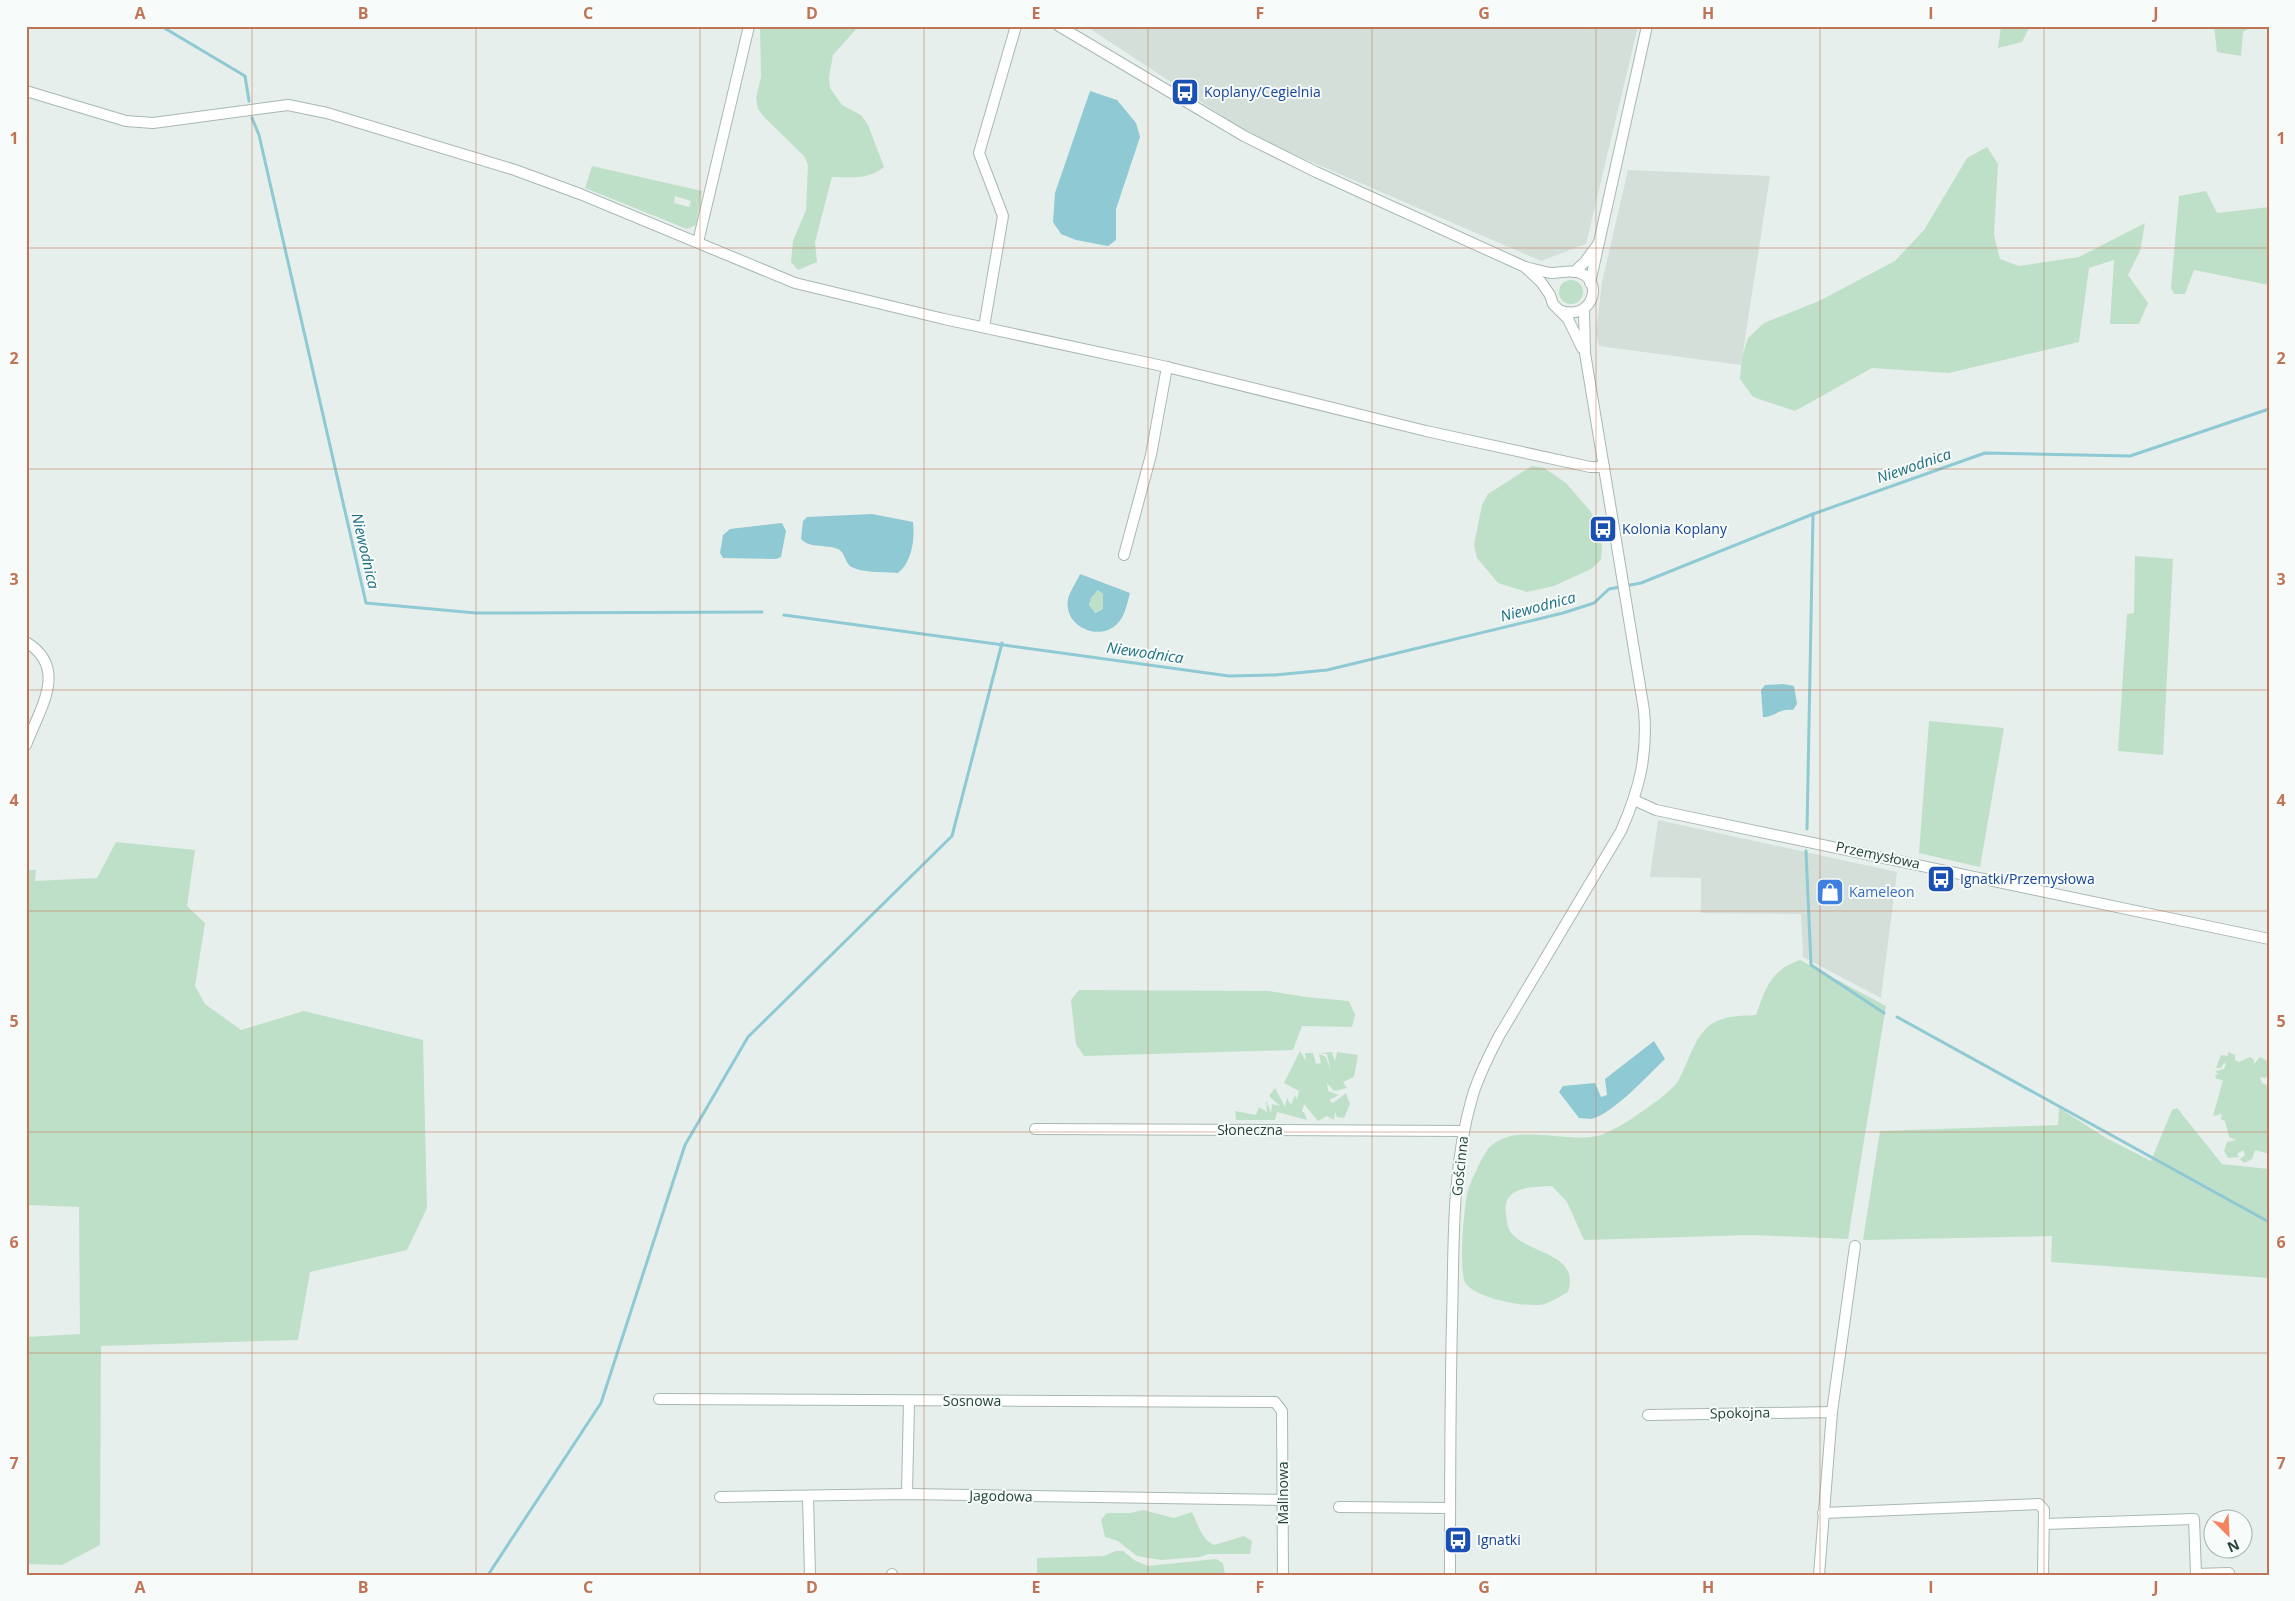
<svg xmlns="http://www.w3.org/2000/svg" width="2295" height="1601" font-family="'Open Sans',sans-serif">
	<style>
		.built { fill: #d4dfda }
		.green { fill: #bfe0c8; fill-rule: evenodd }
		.water { fill: #8ec9d4; fill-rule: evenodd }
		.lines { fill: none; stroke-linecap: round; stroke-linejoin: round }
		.stream { stroke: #8ec9d4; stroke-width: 3 }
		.minor-casing { stroke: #a8b8b2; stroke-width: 12 }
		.minor { stroke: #fff; stroke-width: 10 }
		.grid { fill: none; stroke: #c07456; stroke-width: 1; stroke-opacity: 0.55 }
		.labels { text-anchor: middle; stroke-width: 4; stroke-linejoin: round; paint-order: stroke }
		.transit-label { font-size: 14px; fill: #164399; stroke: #f7fbf9; text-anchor: start }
		.street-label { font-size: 14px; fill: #24423a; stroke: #f7fbf9 }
		.shop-label { font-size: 14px; fill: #366cbe; stroke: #f7fbf9; text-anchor: start }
		.water-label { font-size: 15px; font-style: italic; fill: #1c6f80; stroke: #f7fbf9 }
		.neatline { fill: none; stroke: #c07456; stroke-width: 2 }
		.grid-label { font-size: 16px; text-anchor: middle; font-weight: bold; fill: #c07456 }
	</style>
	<rect width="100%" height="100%" fill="#e6efeb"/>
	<!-- built -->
	<g class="built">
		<polygon points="1086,26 1638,26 1586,244 1541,261 1254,137"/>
		<polygon points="1628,170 1770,176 1741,365 1599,346 1596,333 1602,282"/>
		<polygon points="1658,820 1897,872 1881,998 1803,957 1801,914 1701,913 1701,878 1650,877"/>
	</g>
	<!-- green -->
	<g class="green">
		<path d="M 760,26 L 859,26 L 833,55 L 829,77 L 830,88 L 842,105 L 861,115 L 868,125 L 884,167 C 869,180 850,177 832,177 L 815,242 L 817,262 L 798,270 L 791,262 L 793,241 L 806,210 L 808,165 L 804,156 L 764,117 L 758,109 L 756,98 L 761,77 Z"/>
		<polygon points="2001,26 2030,26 2022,42 1998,48"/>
		<polygon points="2214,26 2253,26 2243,32 2241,56 2217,52"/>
		<polygon points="1987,147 1998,164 1994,235 2000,259 2019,266 2079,257 2145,223 2140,251 2128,275 2148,303 2139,324 2110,324 2114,260 2089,268 2079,342 1949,373 1872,368 1795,411 1753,397 1740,379 1742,357 1748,338 1764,323 1819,301 1895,261 1924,230 1967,158"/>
		<path d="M 592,166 L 702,191 L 696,225 L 687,229 L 585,188 ZM 675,196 L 691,201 L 689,207 L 674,203 Z"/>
		<polygon points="2206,191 2217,213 2269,207 2269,285 2194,270 2185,294 2174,294 2171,288 2179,196"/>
		<circle cx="1571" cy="292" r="12"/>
		<polygon points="1532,466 1544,468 1566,483 1591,512 1602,546 1601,560 1591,569 1554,586 1527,592 1498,583 1477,558 1474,545 1482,505 1488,494"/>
		<polygon points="2135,556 2173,559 2163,755 2118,751 2127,614 2134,613"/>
		<polygon points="1098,590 1103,594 1103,609 1094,613 1089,605 1091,598"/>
		<polygon points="1929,721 2004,728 1980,867 1919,853"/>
		<polygon points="116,842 195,850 187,906 205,923 195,986 205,1004 241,1030 304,1011 423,1040 427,1208 407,1250 310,1272 298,1340 101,1346 100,1545 62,1565 26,1564 26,1337 80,1334 79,1207 26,1205 26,870 36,870 35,881 97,878"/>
		<path d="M 1800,960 L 1886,1006 L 1848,1239 L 1753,1235 L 1584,1240 L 1567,1202 L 1552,1186 C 1531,1187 1502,1186 1506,1214 C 1507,1222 1507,1229 1513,1235 C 1532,1254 1580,1254 1568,1292 C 1558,1297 1548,1305 1537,1305 C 1518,1306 1478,1298 1466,1284 C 1458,1274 1464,1204 1468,1190 C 1471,1181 1482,1157 1488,1149 C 1512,1120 1568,1145 1601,1135 C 1609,1132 1617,1127 1625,1123 C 1636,1116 1672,1092 1678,1081 C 1692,1057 1695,1025 1726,1018 C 1736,1015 1747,1016 1756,1015 C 1766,987 1770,971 1800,960 Z"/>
		<polygon points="1079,990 1269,991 1306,997 1349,1001 1355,1015 1352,1027 1302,1026 1293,1050 1084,1056 1076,1044 1071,1000"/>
		<polygon points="1300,1051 1306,1061 1305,1053 1313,1053 1316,1064 1321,1063 1319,1054 1326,1057 1331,1072 1327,1054 1320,1053 1332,1052 1335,1061 1337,1052 1358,1055 1354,1077 1343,1082 1347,1088 1334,1091 1327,1083 1328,1091 1339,1095 1329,1100 1333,1103 1346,1093 1350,1104 1344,1118 1337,1117 1335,1112 1334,1120 1327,1116 1318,1121 1304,1104 1302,1112 1304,1112 1307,1120 1277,1112 1275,1120 1236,1120 1235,1111 1256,1115 1259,1107 1267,1112 1266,1100 1271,1113 1272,1104 1280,1106 1269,1096 1275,1088 1285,1107 1287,1098 1291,1105 1295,1095 1297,1100 1299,1091 1284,1083"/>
		<polygon points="2228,1052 2235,1055 2235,1060 2239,1062 2250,1057 2254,1060 2254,1064 2260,1057 2269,1062 2269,1075 2265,1078 2260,1077 2262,1083 2269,1086 2269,1154 2255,1150 2252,1159 2244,1163 2240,1159 2245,1155 2243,1150 2237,1154 2239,1157 2228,1158 2224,1151 2227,1142 2236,1140 2229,1137 2225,1121 2221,1119 2222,1114 2213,1116 2223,1080 2216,1079 2215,1076 2218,1074 2215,1071 2224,1069 2226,1064 2224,1063 2221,1068 2216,1068 2221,1055 2228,1056"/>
		<polygon points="2059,1108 2106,1138 2151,1161 2172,1110 2177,1108 2222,1164 2269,1169 2269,1278 2051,1262 2052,1236 1863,1240 1880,1131 2058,1125"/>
		<path d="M 1143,1510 L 1174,1518 L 1192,1512 C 1198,1524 1201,1539 1214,1545 L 1244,1536 L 1252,1541 L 1250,1554 L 1208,1554 L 1200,1557 L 1161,1560 L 1137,1556 L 1118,1541 L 1105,1537 L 1101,1520 L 1107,1513 L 1130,1513 Z"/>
		<polygon points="1116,1551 1123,1551 1134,1560 1148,1566 1216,1559 1223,1563 1225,1575 1037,1575 1037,1558 1104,1556"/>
	</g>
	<!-- water -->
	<g class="water">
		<polygon points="1090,91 1117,100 1136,123 1140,137 1116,209 1116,240 1108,246 1076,240 1061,234 1053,222 1055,193"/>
		<path d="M 872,514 L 913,522 C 915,539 912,562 898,573 C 887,572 856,573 849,565 C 844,559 845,553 838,549 C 826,544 810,549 801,539 L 803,521 L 807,517 Z"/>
		<polygon points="782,523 786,531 781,557 776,559 723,558 720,553 723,535 730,529"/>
		<path d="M 1080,574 L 1130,593 C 1127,604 1125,617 1116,625 C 1097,642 1063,625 1068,599 C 1070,591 1077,581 1080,574 ZM 1098,590 L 1103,594 L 1103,609 L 1095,613 L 1089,605 L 1091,598 Z"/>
		<path d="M 1783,684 L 1794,686 L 1797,704 L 1793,710 C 1778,708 1776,717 1763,717 L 1761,690 L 1765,685 Z"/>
		<path d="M 1654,1041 L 1665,1059 C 1648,1075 1613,1114 1591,1119 C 1588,1119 1583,1118 1579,1118 L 1559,1092 L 1563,1086 L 1595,1083 L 1601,1097 L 1607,1095 L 1605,1079 Z"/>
	</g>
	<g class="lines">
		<!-- stream -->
		<g class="stream">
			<polyline points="161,26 245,76 249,101"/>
			<polyline points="252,118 259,135 366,603 476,613 762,612"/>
			<polyline points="784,615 1229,676 1275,675 1327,670 1563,613 1594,603 1609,589 1641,583 1813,514 1985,453 2130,456 2269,409"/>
			<polyline points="1807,829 1813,514"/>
			<polyline points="1806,851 1811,965 1884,1013"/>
			<polyline points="1897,1017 2269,1222"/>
			<polyline points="488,1575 601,1403 685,1145 748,1037 952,836 1002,643"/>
		</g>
		<!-- minor casing -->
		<g class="minor-casing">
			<g id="minor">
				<path d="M 1059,26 L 1244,136 L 1316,172 L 1525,267 C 1534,269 1543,272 1552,273 C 1561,273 1571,269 1580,273 C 1606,283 1590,323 1559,310"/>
				<polyline points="26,91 126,121 153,123 288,105 327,113 515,170 580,194 795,283 944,319 1167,367 1426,431 1590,467 1604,467"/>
				<polyline points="698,242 749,26"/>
				<polyline points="1525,267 1541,282 1550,295 1553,304 1568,319 1582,348"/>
				<polyline points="1574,272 1585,262 1598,244"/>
				<polyline points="1590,283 1647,26"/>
				<polyline points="984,327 1003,216 979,153 1016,26"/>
				<polyline points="1124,555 1151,455 1167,367"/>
				<path d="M 26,642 C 69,668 40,708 26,745"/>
				<polyline points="1634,800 1656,810 2269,939"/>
				<polyline points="1035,1129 1464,1131"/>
				<polyline points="659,1399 1275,1402 1282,1411 1283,1575"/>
				<polyline points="1832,1412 1855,1246"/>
				<polyline points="1648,1415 1832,1412 1819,1575"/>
				<polyline points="907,1494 909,1401"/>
				<polyline points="720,1497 907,1494 1283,1500"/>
				<polyline points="808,1497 810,1575"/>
				<polyline points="1339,1507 1450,1508"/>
				<polyline points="1823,1513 2039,1504 2044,1510 2043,1575"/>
				<polyline points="2044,1524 2194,1519 2196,1574 2229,1573"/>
				<polyline points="892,1574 892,1575"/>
				<path d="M 1450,1575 C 1450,1490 1450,1405 1452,1321 C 1454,1247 1451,1170 1472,1098 C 1478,1076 1489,1056 1499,1036 L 1621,831 C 1639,790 1648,756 1644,710 L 1585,353 L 1584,310"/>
			</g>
		</g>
		<!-- minor -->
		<use href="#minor" class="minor"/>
	</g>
	<!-- grid -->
	<path class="grid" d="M 252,26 L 252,1575M 476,26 L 476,1575M 700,26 L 700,1575M 924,26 L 924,1575M 1148,26 L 1148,1575M 1372,26 L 1372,1575M 1596,26 L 1596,1575M 1820,26 L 1820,1575M 2044,26 L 2044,1575M 26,248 L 2269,248M 26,469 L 2269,469M 26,690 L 2269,690M 26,911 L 2269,911M 26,1132 L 2269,1132M 26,1353 L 2269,1353"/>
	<!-- icons -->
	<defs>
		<g id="bus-square" transform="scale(1.4375)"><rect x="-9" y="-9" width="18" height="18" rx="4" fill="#1a4fb4" stroke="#f7fbf9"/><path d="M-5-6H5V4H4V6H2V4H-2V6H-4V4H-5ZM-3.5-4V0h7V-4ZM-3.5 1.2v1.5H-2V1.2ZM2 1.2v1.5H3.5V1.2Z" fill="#fff"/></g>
		<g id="shop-square" transform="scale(1.4375)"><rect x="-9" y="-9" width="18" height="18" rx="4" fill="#3f7fe0" stroke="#f7fbf9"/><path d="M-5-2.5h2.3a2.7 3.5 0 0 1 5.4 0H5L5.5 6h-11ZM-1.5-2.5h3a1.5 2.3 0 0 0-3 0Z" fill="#fff"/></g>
	</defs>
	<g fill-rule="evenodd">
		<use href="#bus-square" x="1185" y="92"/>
		<use href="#bus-square" x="1603" y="529"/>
		<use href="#bus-square" x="1941" y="879"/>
		<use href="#shop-square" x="1830" y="892"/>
		<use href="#bus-square" x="1458" y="1540"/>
	</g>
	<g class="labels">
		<!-- transit labels -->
		<g class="transit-label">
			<text x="1204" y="97">Koplany/Cegielnia</text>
			<text x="1622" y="534">Kolonia Koplany</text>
			<text x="1960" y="884">Ignatki/Przemysłowa</text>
			<text x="1477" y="1545">Ignatki</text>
		</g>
		<!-- street labels -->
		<g class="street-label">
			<text transform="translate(1878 855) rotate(12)" y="5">Przemysłowa</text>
			<text x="1250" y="1135">Słoneczna</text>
			<text transform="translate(1460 1166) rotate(-84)" y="5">Gościnna</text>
			<text x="972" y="1406">Sosnowa</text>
			<text transform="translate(1740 1413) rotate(-1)" y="5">Spokojna</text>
			<text transform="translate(1283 1493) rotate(-90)" y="5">Malinowa</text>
			<text transform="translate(1001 1496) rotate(1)" y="5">Jagodowa</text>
		</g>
		<!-- shop labels -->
		<g class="shop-label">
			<text x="1849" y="897">Kameleon</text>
		</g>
		<!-- water labels -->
		<g class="water-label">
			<text transform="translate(1914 466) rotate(-19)" y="5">Niewodnica</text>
			<text transform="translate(365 551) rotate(77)" y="5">Niewodnica</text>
			<text transform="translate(1538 607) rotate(-15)" y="5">Niewodnica</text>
			<text transform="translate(1145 653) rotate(8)" y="5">Niewodnica</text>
		</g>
	</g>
	<!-- border -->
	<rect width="2295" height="1601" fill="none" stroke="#f7fbf9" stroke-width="55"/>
	<!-- north arrow -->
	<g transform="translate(2228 1534) rotate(156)"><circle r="24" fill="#f7fbf9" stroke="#a3b1ad"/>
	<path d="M0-4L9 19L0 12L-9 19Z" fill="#f4845f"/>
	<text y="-8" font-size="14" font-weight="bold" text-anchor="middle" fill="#24423a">N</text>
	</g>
	<rect x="28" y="28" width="2240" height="1546" class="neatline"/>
	<g class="grid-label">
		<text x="140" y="19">A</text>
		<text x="363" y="19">B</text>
		<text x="588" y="19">C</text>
		<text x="812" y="19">D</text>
		<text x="1036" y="19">E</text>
		<text x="1260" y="19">F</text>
		<text x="1484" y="19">G</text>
		<text x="1708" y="19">H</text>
		<text x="1931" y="19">I</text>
		<text x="2156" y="19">J</text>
		<text x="14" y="144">1</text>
		<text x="2281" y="144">1</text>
		<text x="14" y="364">2</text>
		<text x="2281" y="364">2</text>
		<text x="14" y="585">3</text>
		<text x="2281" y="585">3</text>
		<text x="14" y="806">4</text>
		<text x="2281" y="806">4</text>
		<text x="14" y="1027">5</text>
		<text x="2281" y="1027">5</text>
		<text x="14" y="1248">6</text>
		<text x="2281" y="1248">6</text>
		<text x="14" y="1469">7</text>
		<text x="2281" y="1469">7</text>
		<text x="140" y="1593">A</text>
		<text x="363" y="1593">B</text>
		<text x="588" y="1593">C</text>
		<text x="812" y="1593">D</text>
		<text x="1036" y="1593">E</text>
		<text x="1260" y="1593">F</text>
		<text x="1484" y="1593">G</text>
		<text x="1708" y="1593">H</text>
		<text x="1931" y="1593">I</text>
		<text x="2156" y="1593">J</text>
	</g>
</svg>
